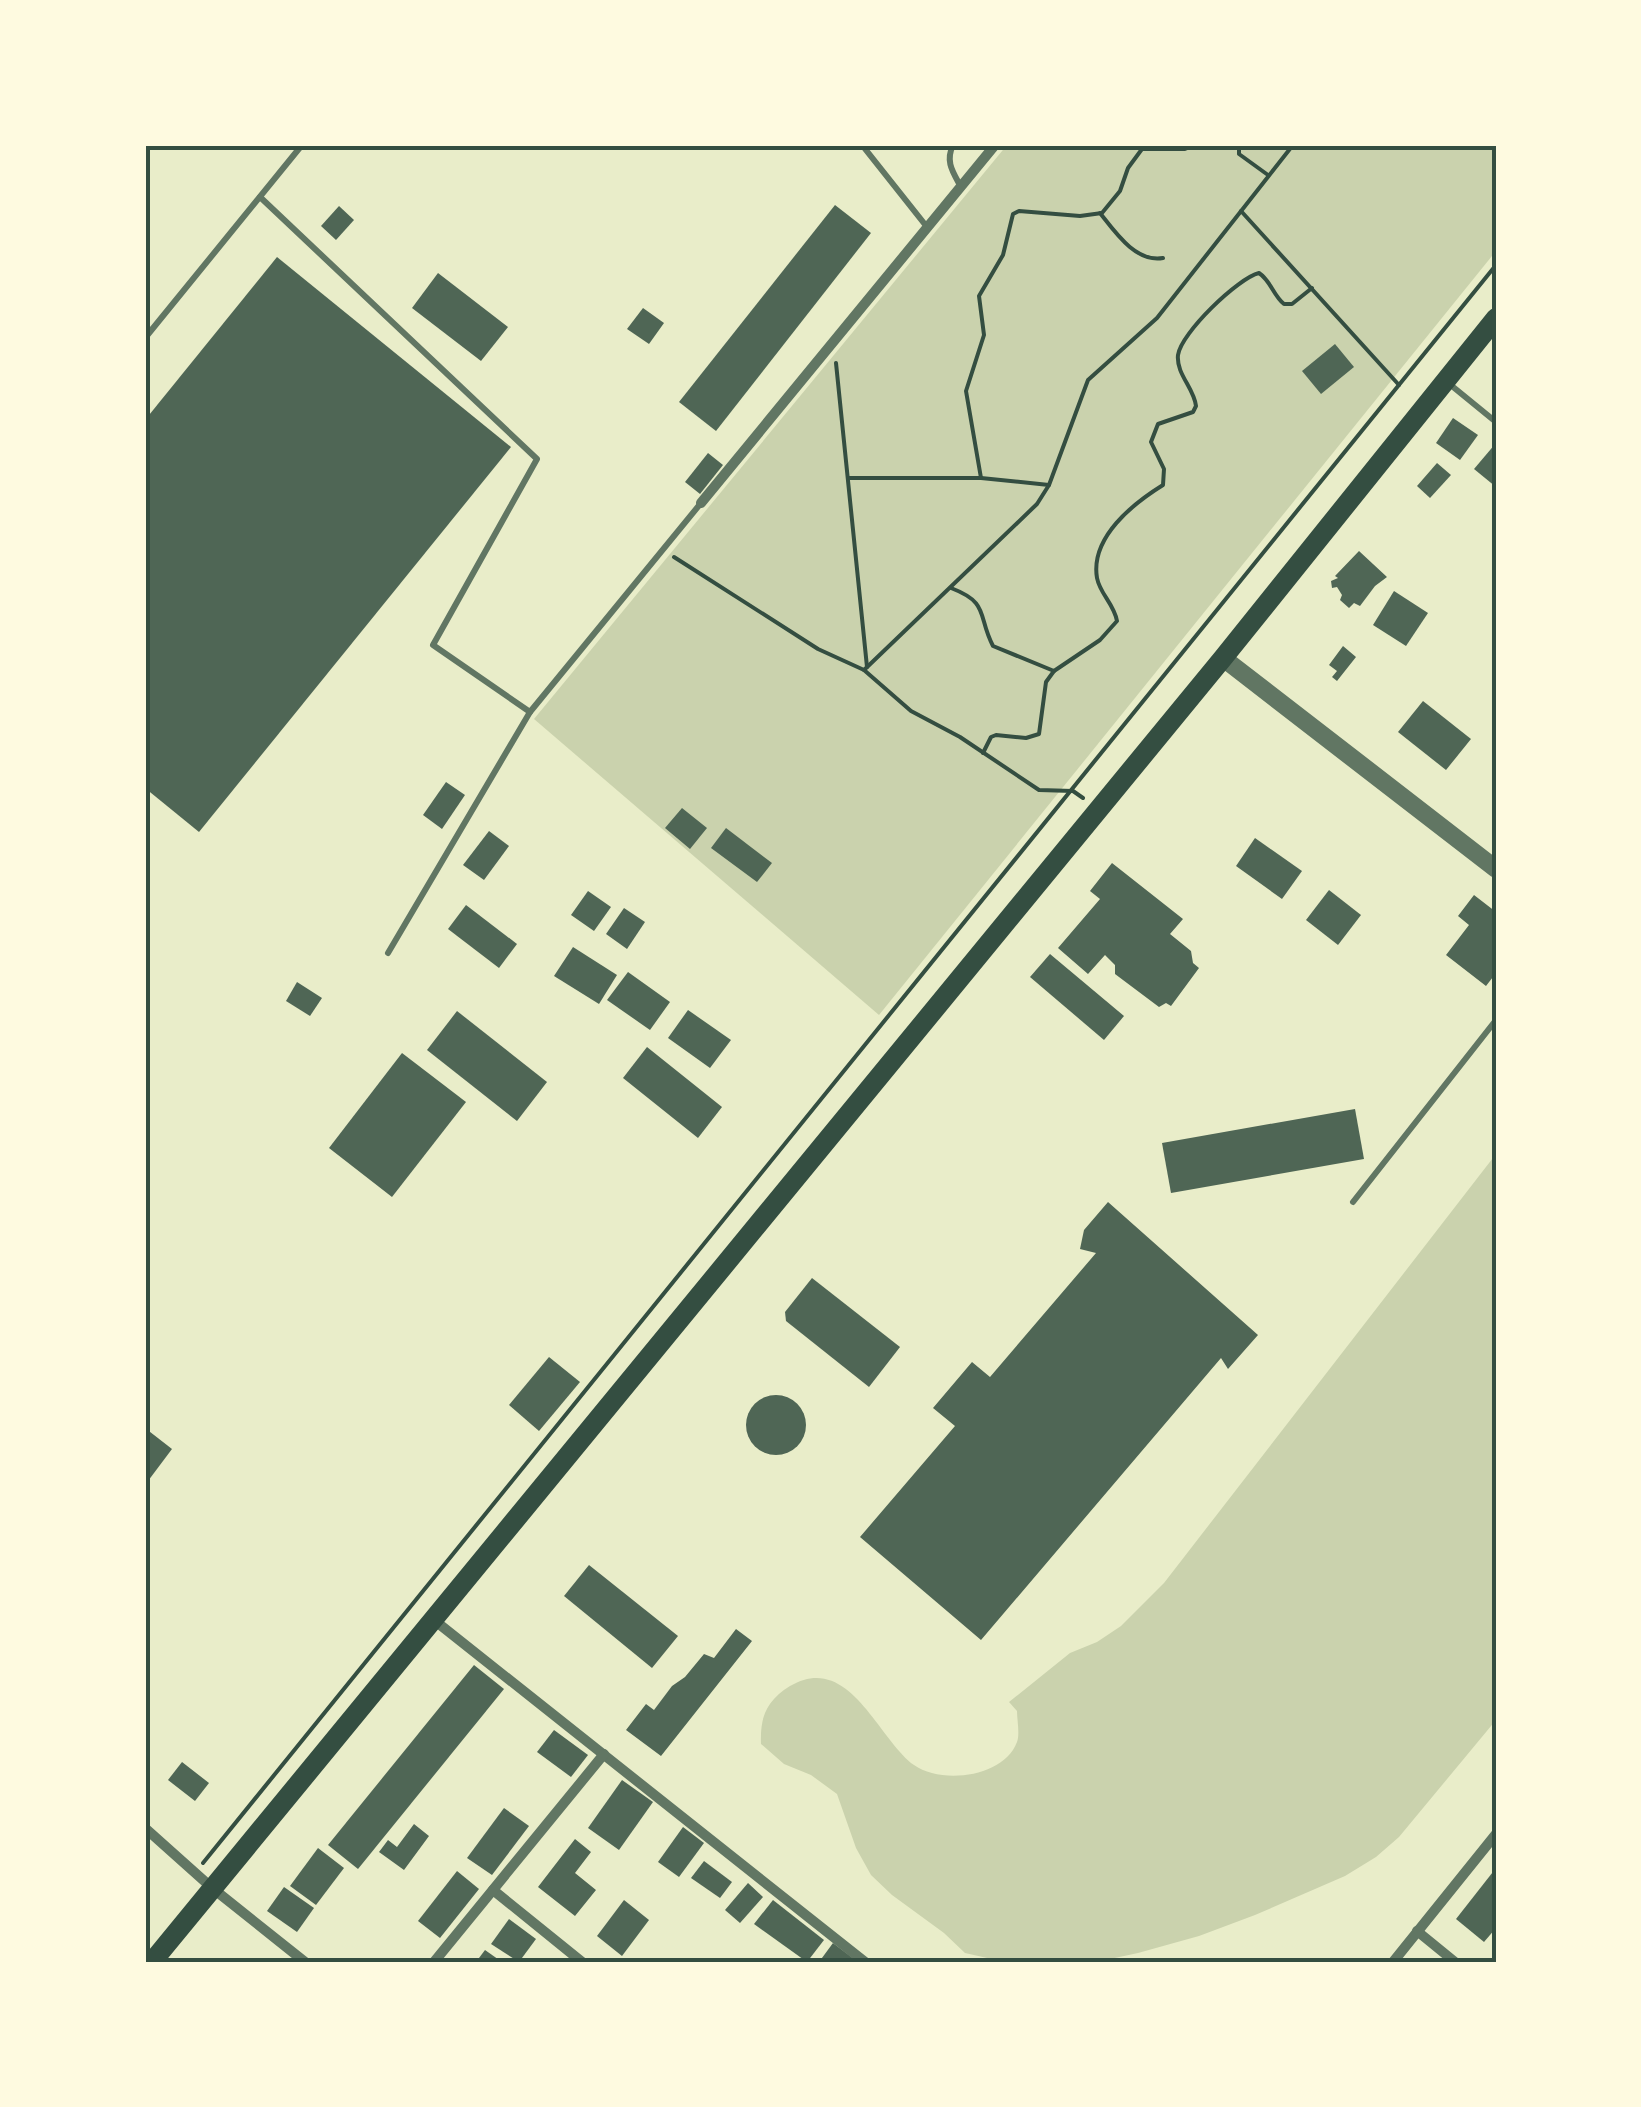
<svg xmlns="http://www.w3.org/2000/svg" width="1641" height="2107" font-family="Figtree,sans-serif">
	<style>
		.green { fill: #cad2ad }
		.building { fill: #4f6655 }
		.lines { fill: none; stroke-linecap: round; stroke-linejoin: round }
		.path { stroke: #344e41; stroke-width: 4 }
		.service { stroke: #617663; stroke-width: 6 }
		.minor { stroke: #617663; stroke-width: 10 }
		.tertiary { stroke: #617663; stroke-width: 18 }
		.secondary { stroke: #344e41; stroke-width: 20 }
		.neatline { fill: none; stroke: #344e41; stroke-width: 4 }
	</style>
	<rect width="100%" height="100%" fill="#e9edc9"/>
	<!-- green -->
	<g class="green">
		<polygon points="1007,145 1496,145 1496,251 879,1015 534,719"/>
		<path d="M 1496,1154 L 1496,1720 L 1399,1837 L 1376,1857 L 1345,1876 L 1255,1915 L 1199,1936 L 1138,1953 L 1096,1962 L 996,1960 L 965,1953 L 944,1933 L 892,1895 L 871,1875 L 856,1848 L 837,1794 L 811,1775 L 784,1764 L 761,1744 C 760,1717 766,1701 790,1686 C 849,1651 878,1739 914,1765 C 942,1785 1004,1777 1017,1742 C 1020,1734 1017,1720 1017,1711 L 1009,1702 L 1070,1653 L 1097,1642 L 1121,1626 L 1164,1583 Z"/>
	</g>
	<!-- building -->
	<g class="building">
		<polygon points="835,205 871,233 716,431 679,402"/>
		<polygon points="339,206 354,220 336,240 321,226"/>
		<polygon points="277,257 511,447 199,832 145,788 145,420"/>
		<polygon points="438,273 508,327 481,361 412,308"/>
		<polygon points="643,308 664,323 649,344 627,329"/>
		<polygon points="1335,344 1354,367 1321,394 1302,371"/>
		<polygon points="1453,418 1478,435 1460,460 1436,443"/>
		<polygon points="1496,443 1496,487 1474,469"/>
		<polygon points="708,453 723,465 700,494 685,482"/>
		<polygon points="1437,463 1451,475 1430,498 1417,486"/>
		<polygon points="1359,551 1387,577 1375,586 1360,606 1354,603 1349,608 1340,600 1342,595 1337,587 1332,588 1331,581 1338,578 1335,576"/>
		<polygon points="1394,591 1428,613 1406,646 1373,625"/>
		<polygon points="1343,646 1356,657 1337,681 1332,677 1337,671 1329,665"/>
		<polygon points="1423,701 1471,739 1446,770 1398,732"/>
		<polygon points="446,782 465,795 442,829 423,815"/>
		<polygon points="682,808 707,828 690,849 665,828"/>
		<polygon points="726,828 772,863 757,882 711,848"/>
		<polygon points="489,831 509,846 484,880 463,865"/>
		<polygon points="1255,838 1302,871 1282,899 1236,866"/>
		<polygon points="1112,863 1183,919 1170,934 1191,951 1193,963 1199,968 1171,1006 1166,1003 1159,1007 1115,974 1115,965 1105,955 1088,974 1058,948 1100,899 1090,891"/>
		<polygon points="1329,890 1361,915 1338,945 1306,920"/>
		<polygon points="588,891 611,907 594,931 571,915"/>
		<polygon points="1474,895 1496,912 1496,973 1486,986 1446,955 1469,925 1458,916"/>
		<polygon points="466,905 517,944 499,968 448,929"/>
		<polygon points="624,908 645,922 627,949 606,934"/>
		<polygon points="573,947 617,975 599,1004 554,976"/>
		<polygon points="1050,954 1124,1016 1104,1040 1030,977"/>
		<polygon points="628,972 670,1002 650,1030 607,1000"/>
		<polygon points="297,982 322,998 310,1016 286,1001"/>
		<polygon points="688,1010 731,1040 710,1068 668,1038"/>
		<polygon points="457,1011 547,1082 517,1121 427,1050"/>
		<polygon points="647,1047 722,1107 698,1138 623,1078"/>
		<polygon points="402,1053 466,1102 392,1197 329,1148"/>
		<polygon points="1355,1109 1364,1159 1171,1193 1162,1143"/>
		<polygon points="1108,1202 1258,1335 1228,1369 1221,1358 981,1640 860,1537 955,1426 933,1408 972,1362 990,1377 1096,1253 1080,1249 1084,1230"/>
		<polygon points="812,1278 900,1347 869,1387 786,1321 785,1312"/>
		<polygon points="549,1357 580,1382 539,1431 509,1405"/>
		<circle cx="776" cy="1425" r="30"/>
		<polygon points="145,1428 172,1449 145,1485"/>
		<polygon points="589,1565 678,1636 652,1668 564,1596"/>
		<polygon points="736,1629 752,1641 661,1756 626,1730 646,1704 654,1710 672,1686 685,1677 704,1654 714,1658"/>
		<polygon points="474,1665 504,1689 358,1869 328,1845"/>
		<polygon points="554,1730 588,1755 571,1777 537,1752"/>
		<polygon points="182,1762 209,1783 195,1801 168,1780"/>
		<polygon points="622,1780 653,1802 619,1850 588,1828"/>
		<polygon points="504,1808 529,1826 492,1875 467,1858"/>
		<polygon points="414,1824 429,1836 404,1870 379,1852 388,1840 397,1847"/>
		<polygon points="683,1827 704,1843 679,1877 658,1862"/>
		<polygon points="575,1839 591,1852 575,1873 596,1890 575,1916 538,1887"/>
		<polygon points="318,1848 344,1868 316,1905 290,1886"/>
		<polygon points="704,1861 732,1882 720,1898 691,1878"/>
		<polygon points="1496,1868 1496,1928 1484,1942 1456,1919"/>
		<polygon points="457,1871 479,1889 440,1938 418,1921"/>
		<polygon points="748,1883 763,1897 740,1923 725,1910"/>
		<polygon points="284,1887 314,1908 297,1932 267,1911"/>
		<polygon points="624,1900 649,1920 622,1956 597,1936"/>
		<polygon points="773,1900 824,1940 807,1962 754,1924"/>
		<polygon points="509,1919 536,1939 519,1962 491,1944"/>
		<polygon points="833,1943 858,1962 819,1962"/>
		<polygon points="485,1950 502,1962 476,1962"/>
	</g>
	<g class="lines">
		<!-- path -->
		<g class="path">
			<polyline points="1226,145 1237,146"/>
			<polyline points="1239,145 1239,154 1268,175"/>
			<polyline points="1489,145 1496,148"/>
			<polyline points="1241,211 1399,385"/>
			<path d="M 1100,213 C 1115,232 1136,263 1163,258"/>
			<polyline points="836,363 867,667"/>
			<polyline points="849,478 981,478 1049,485"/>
			<polyline points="981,478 966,391 984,335 979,296 1003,255 1013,214 1019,211 1080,216 1102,213 1120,191 1128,168 1142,149 1185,149 1195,145"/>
			<polyline points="674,557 818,649 864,670 911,711 960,737 1039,790 1073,791 1083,798"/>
			<path d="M 951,588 C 990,603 977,615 993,646 L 1054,671 L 1100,640 L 1117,621 C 1114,604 1100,594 1097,578 C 1090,537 1134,503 1163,485 L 1164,469 L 1151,442 L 1158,424 L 1193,412 L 1196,406 C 1194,388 1176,374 1178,355 C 1181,333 1238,278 1259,273 C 1271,281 1273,295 1284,304 L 1292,304 L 1312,288"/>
			<polyline points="864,670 1037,504 1049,485 1088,380 1157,318 1293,145"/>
			<polyline points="983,753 991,737 996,735 1026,738 1039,734 1046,682 1054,671"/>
			<polyline points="203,1863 1496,265"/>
		</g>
		<!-- service -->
		<g class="service">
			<polyline points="862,145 927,227"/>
			<path d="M 953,145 C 945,162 953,172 961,187"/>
			<polyline points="260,197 537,459 433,645 530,712 701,503"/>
			<polyline points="145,338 302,145"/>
			<polyline points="1447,382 1496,422"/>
			<polyline points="388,953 530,712"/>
			<polyline points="1353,1202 1496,1020"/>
		</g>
		<!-- minor -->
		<g class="minor">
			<polyline points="701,503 995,145"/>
			<polyline points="434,1620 865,1962"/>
			<polyline points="145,1828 211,1887 305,1962"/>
			<polyline points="493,1890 582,1962"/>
			<polyline points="1417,1931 1455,1962"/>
			<polyline points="434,1962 604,1754"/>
			<polyline points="1393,1962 1496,1834"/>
		</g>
		<!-- tertiary -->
		<polyline class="tertiary" points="1223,658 1496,869"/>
		<!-- secondary -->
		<polyline class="secondary" points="152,1962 1223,658 1496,318"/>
	</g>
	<!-- border -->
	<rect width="1641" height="2107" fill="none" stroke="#fefae0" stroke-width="295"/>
	<rect x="148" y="148" width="1346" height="1812" class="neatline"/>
</svg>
